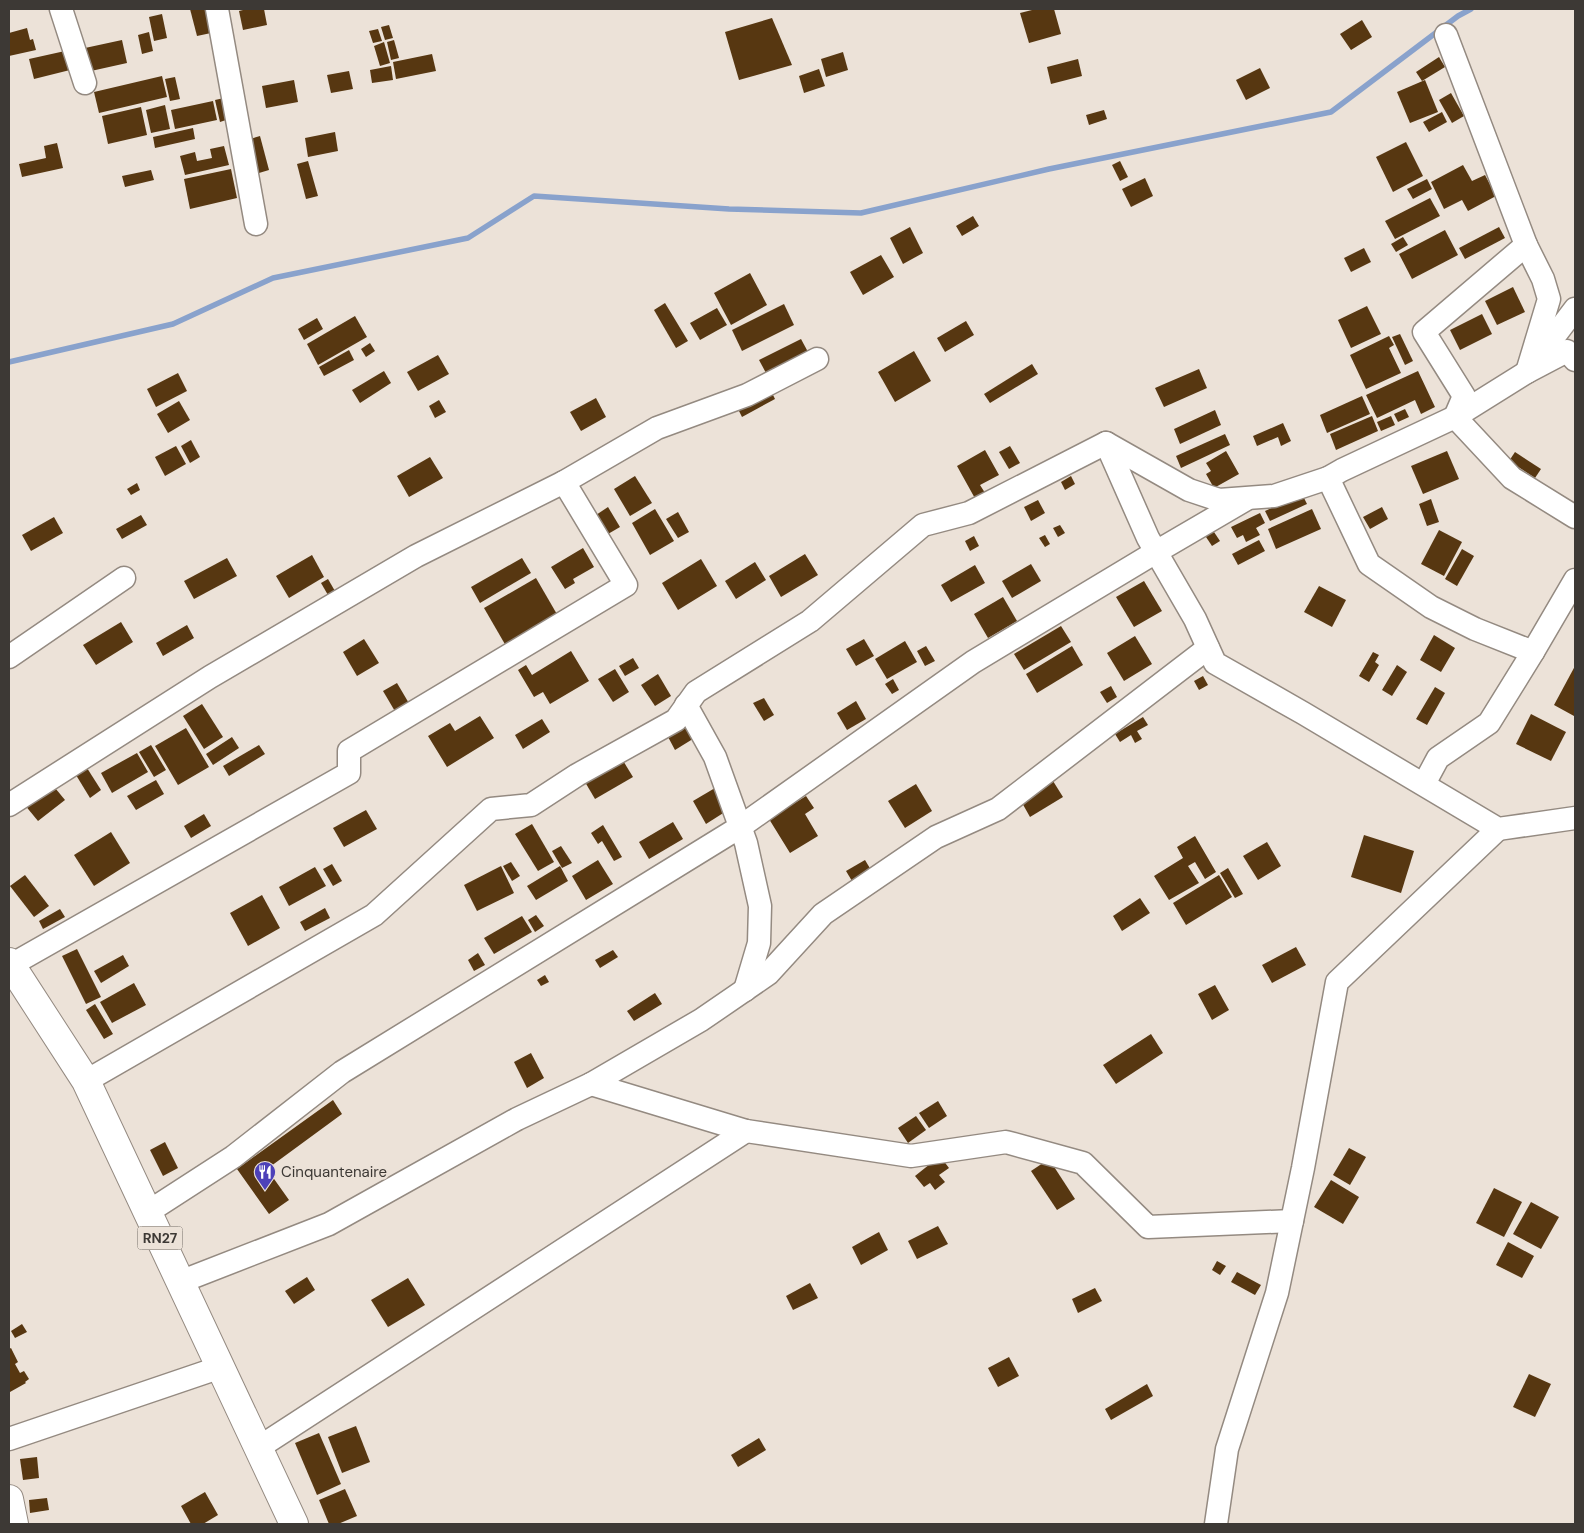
<svg xmlns="http://www.w3.org/2000/svg" width="1584" height="1533" font-family="'DM Sans',sans-serif">
	<style>
		.lines { fill: none; stroke-linecap: round; stroke-linejoin: round }
		.stream { stroke: #89a2cc; stroke-width: 5.5 }
		.building { fill: #573711 }
		.street-casing { stroke: #948a81; stroke-width: 25 }
		.secondary-casing { stroke: #948a81; stroke-width: 30 }
		.primary-casing { stroke: #948a81; stroke-width: 30 }
		.street { stroke: #fff; stroke-width: 22 }
		.secondary { stroke: #fff; stroke-width: 28 }
		.primary { stroke: #fff; stroke-width: 28 }
		.labels { text-anchor: middle; stroke-width: 5; stroke-linejoin: round; paint-order: stroke }
		.shield { fill: #ece2d8; stroke: #726c66; stroke-width: 1 }
		.shield-label { font-size: 14px; font-weight: bold; fill: #3d3935 }
		.poi-label { font-size: 15px; fill: #3d3935; stroke: #ece2d8; text-anchor: start }
	</style>
	<rect width="100%" height="100%" fill="#ece2d8"/>
	<g class="lines">
		<!-- stream -->
		<polyline class="stream" points="9,362 173,324 273,278 468,238 534,196 729,209 861,213 1049,169 1331,112 1458,16 1471,9"/>
	</g>
	<!-- building -->
	<g class="building">
		<polygon points="190,9 206,9 211,33 197,36"/>
		<polygon points="247,9 264,9 267,25 243,30 239,11"/>
		<polygon points="1036,9 1054,9 1061,34 1029,43 1020,13"/>
		<polygon points="162,14 167,38 154,41 149,17"/>
		<polygon points="772,18 792,65 739,80 725,32"/>
		<polygon points="1362,20 1372,37 1351,50 1340,34"/>
		<polygon points="389,25 393,38 385,40 381,27"/>
		<polygon points="27,28 30,40 33,39 36,50 9,56 9,33"/>
		<polygon points="378,29 382,41 373,43 369,31"/>
		<polygon points="149,32 153,51 142,54 138,35"/>
		<polygon points="122,40 127,63 91,71 85,48"/>
		<polygon points="394,40 399,58 391,60 387,42"/>
		<polygon points="384,42 390,63 380,66 374,46"/>
		<polygon points="65,51 70,70 34,79 29,59"/>
		<polygon points="843,52 848,70 826,77 821,59"/>
		<polygon points="432,54 436,71 396,79 393,62"/>
		<polygon points="1439,57 1445,67 1422,81 1416,72"/>
		<polygon points="1078,59 1082,76 1051,84 1047,67"/>
		<polygon points="391,66 393,80 372,83 370,70"/>
		<polygon points="1260,68 1270,88 1246,100 1236,80"/>
		<polygon points="819,69 825,86 804,93 799,76"/>
		<polygon points="349,71 353,89 331,93 327,75"/>
		<polygon points="162,76 167,97 99,113 94,92"/>
		<polygon points="175,77 180,99 170,101 165,79"/>
		<polygon points="294,80 298,102 266,108 262,86"/>
		<polygon points="1425,80 1438,112 1410,123 1397,92"/>
		<polygon points="1451,93 1464,116 1452,123 1439,100"/>
		<polygon points="224,98 229,119 220,122 215,100"/>
		<polygon points="213,101 217,120 175,129 171,110"/>
		<polygon points="165,105 170,129 151,133 146,110"/>
		<polygon points="141,107 147,135 108,144 102,116"/>
		<polygon points="1104,110 1107,119 1089,125 1086,115"/>
		<polygon points="1442,112 1447,122 1429,132 1423,122"/>
		<polygon points="193,128 195,139 155,148 153,137"/>
		<polygon points="335,132 338,151 308,157 305,138"/>
		<polygon points="260,136 269,170 259,173 250,139"/>
		<polygon points="1406,142 1423,176 1393,192 1376,157"/>
		<polygon points="57,143 63,168 22,177 19,164 46,158 44,146"/>
		<polygon points="224,146 229,165 185,175 180,156 195,152 197,161 212,158 210,149"/>
		<polygon points="308,161 318,196 306,199 297,164"/>
		<polygon points="1120,161 1128,177 1120,181 1112,165"/>
		<polygon points="1463,165 1472,181 1485,175 1496,196 1468,211 1462,200 1444,209 1431,182"/>
		<polygon points="231,169 237,198 190,209 184,179"/>
		<polygon points="151,170 154,180 125,187 122,176"/>
		<polygon points="1145,178 1153,196 1131,207 1122,189"/>
		<polygon points="1427,179 1432,189 1413,199 1407,189"/>
		<polygon points="1430,198 1440,216 1395,239 1385,221"/>
		<polygon points="973,216 979,226 962,236 956,226"/>
		<polygon points="910,227 923,253 903,264 890,238"/>
		<polygon points="1499,227 1505,238 1465,259 1459,248"/>
		<polygon points="1445,230 1458,255 1412,279 1399,254"/>
		<polygon points="1403,237 1408,245 1396,252 1391,244"/>
		<polygon points="1364,248 1371,262 1351,272 1344,258"/>
		<polygon points="881,255 894,277 863,295 850,272"/>
		<polygon points="750,273 767,305 731,325 714,293"/>
		<polygon points="1513,287 1525,312 1497,325 1485,301"/>
		<polygon points="665,303 688,341 676,348 654,310"/>
		<polygon points="784,304 794,325 742,351 732,330"/>
		<polygon points="1367,306 1381,334 1351,348 1338,320"/>
		<polygon points="717,308 727,325 700,340 690,323"/>
		<polygon points="1482,314 1492,334 1460,350 1450,330"/>
		<polygon points="355,316 367,337 318,365 307,344"/>
		<polygon points="317,318 323,329 304,340 298,329"/>
		<polygon points="966,321 974,335 945,352 937,338"/>
		<polygon points="1400,334 1413,361 1405,365 1392,337"/>
		<polygon points="1389,336 1394,345 1389,348 1401,373 1366,389 1350,355"/>
		<polygon points="801,339 808,352 766,373 759,360"/>
		<polygon points="370,343 375,351 366,357 361,349"/>
		<polygon points="349,350 354,360 324,376 319,367"/>
		<polygon points="914,351 931,381 895,402 878,372"/>
		<polygon points="438,355 449,374 418,391 407,372"/>
		<polygon points="1032,364 1038,374 990,403 984,394"/>
		<polygon points="1199,369 1207,388 1164,407 1155,388"/>
		<polygon points="384,371 391,383 360,403 352,390"/>
		<polygon points="1418,371 1435,407 1421,414 1415,400 1377,418 1366,395"/>
		<polygon points="178,373 187,391 156,407 147,389"/>
		<polygon points="770,389 775,399 742,417 737,407"/>
		<polygon points="1362,396 1370,414 1327,433 1320,415"/>
		<polygon points="596,398 606,417 581,431 570,412"/>
		<polygon points="439,400 446,412 435,418 429,406"/>
		<polygon points="179,401 190,420 168,433 157,414"/>
		<polygon points="1405,409 1409,417 1398,422 1394,414"/>
		<polygon points="1215,410 1221,425 1180,444 1174,429"/>
		<polygon points="1372,416 1378,431 1336,450 1330,434"/>
		<polygon points="1391,416 1395,425 1381,431 1377,422"/>
		<polygon points="1283,423 1291,441 1281,446 1278,437 1257,446 1253,436"/>
		<polygon points="1225,434 1230,445 1181,468 1176,456"/>
		<polygon points="191,440 200,457 190,463 181,446"/>
		<polygon points="176,446 186,464 165,476 155,457"/>
		<polygon points="1010,446 1020,463 1009,469 999,452"/>
		<polygon points="985,450 999,475 980,485 987,496 977,502 957,466"/>
		<polygon points="1226,451 1239,474 1214,488 1206,474 1211,471 1206,463"/>
		<polygon points="1447,451 1459,479 1423,494 1411,466"/>
		<polygon points="1515,452 1541,469 1535,478 1509,461"/>
		<polygon points="430,457 443,478 409,497 397,476"/>
		<polygon points="635,476 652,503 630,516 614,489"/>
		<polygon points="1071,476 1075,484 1065,490 1061,482"/>
		<polygon points="137,483 140,490 131,495 127,489"/>
		<polygon points="1302,494 1307,504 1270,521 1265,511"/>
		<polygon points="1431,499 1439,522 1427,526 1419,504"/>
		<polygon points="1038,500 1045,513 1031,521 1024,507"/>
		<polygon points="608,507 620,527 608,534 596,515"/>
		<polygon points="1382,507 1388,519 1370,529 1363,517"/>
		<polygon points="655,509 674,541 650,555 632,523"/>
		<polygon points="1312,509 1321,529 1276,549 1268,529"/>
		<polygon points="678,512 689,532 678,538 666,519"/>
		<polygon points="1260,513 1265,523 1256,528 1260,535 1246,542 1243,535 1237,538 1231,527"/>
		<polygon points="141,515 147,525 122,539 116,529"/>
		<polygon points="54,517 63,533 31,551 22,535"/>
		<polygon points="1060,525 1065,533 1058,537 1053,528"/>
		<polygon points="1212,529 1220,541 1212,546 1204,534"/>
		<polygon points="1439,530 1462,542 1444,576 1421,564"/>
		<polygon points="1045,535 1050,544 1045,547 1039,538"/>
		<polygon points="974,536 979,546 970,551 965,541"/>
		<polygon points="1259,540 1265,551 1238,565 1232,554"/>
		<polygon points="583,548 594,567 573,579 575,583 565,589 551,567"/>
		<polygon points="1462,549 1474,556 1457,586 1445,579"/>
		<polygon points="805,554 818,575 781,597 769,576"/>
		<polygon points="312,555 324,577 289,598 276,576"/>
		<polygon points="227,558 237,576 194,599 184,581"/>
		<polygon points="522,558 531,573 480,603 471,587"/>
		<polygon points="701,559 717,586 678,610 662,583"/>
		<polygon points="755,562 766,580 736,599 725,581"/>
		<polygon points="1031,564 1041,581 1012,598 1002,581"/>
		<polygon points="975,565 985,583 951,602 941,585"/>
		<polygon points="536,578 558,616 506,646 484,608"/>
		<polygon points="328,579 339,598 332,602 321,583"/>
		<polygon points="1144,581 1162,611 1134,627 1116,597"/>
		<polygon points="1319,586 1346,600 1332,627 1304,612"/>
		<polygon points="1003,597 1017,621 988,638 974,614"/>
		<polygon points="121,622 133,642 96,665 83,645"/>
		<polygon points="187,625 194,638 163,656 156,643"/>
		<polygon points="1061,626 1071,642 1024,670 1014,654"/>
		<polygon points="1434,635 1455,648 1441,672 1420,660"/>
		<polygon points="1135,636 1152,664 1124,681 1107,653"/>
		<polygon points="364,639 379,663 357,676 343,652"/>
		<polygon points="864,639 874,656 856,666 846,649"/>
		<polygon points="905,641 917,662 887,679 875,659"/>
		<polygon points="926,646 935,661 925,666 917,651"/>
		<polygon points="1072,646 1083,665 1037,693 1026,674"/>
		<polygon points="571,651 589,681 550,704 543,692 534,697 518,670 526,665 532,675"/>
		<polygon points="1373,652 1379,655 1375,662 1379,665 1369,682 1359,676"/>
		<polygon points="633,658 639,668 625,676 619,666"/>
		<polygon points="1397,665 1407,672 1392,696 1382,690"/>
		<polygon points="1575,666 1575,714 1574,716 1554,705"/>
		<polygon points="615,669 629,692 613,702 598,679"/>
		<polygon points="658,674 671,696 655,706 641,685"/>
		<polygon points="1203,676 1208,685 1199,690 1194,681"/>
		<polygon points="893,679 899,690 892,694 885,684"/>
		<polygon points="397,683 410,705 396,713 383,691"/>
		<polygon points="1111,686 1117,697 1107,703 1100,692"/>
		<polygon points="1435,687 1445,693 1427,725 1416,719"/>
		<polygon points="764,698 774,715 764,721 753,703"/>
		<polygon points="856,701 866,719 847,730 837,713"/>
		<polygon points="202,704 223,737 204,749 183,716"/>
		<polygon points="1531,714 1566,732 1551,761 1516,744"/>
		<polygon points="480,716 494,738 447,767 428,736 450,723 455,731"/>
		<polygon points="1143,717 1148,725 1137,731 1142,739 1135,743 1131,735 1120,742 1115,734"/>
		<polygon points="542,719 550,732 523,749 515,735"/>
		<polygon points="688,723 696,737 675,750 667,735"/>
		<polygon points="186,728 209,767 178,785 155,746"/>
		<polygon points="232,737 239,748 213,765 206,754"/>
		<polygon points="151,745 166,770 154,777 139,752"/>
		<polygon points="259,745 265,754 229,776 223,766"/>
		<polygon points="137,753 148,772 112,793 101,773"/>
		<polygon points="622,759 633,777 595,799 585,782"/>
		<polygon points="87,768 101,790 90,798 76,775"/>
		<polygon points="156,780 164,794 136,810 127,796"/>
		<polygon points="1053,781 1063,797 1030,817 1021,801"/>
		<polygon points="51,783 65,800 38,821 24,804"/>
		<polygon points="916,784 932,811 905,828 888,801"/>
		<polygon points="715,788 728,810 706,824 693,801"/>
		<polygon points="806,796 814,808 805,814 818,836 790,853 769,819"/>
		<polygon points="366,810 377,829 344,847 333,828"/>
		<polygon points="204,814 211,826 191,838 184,826"/>
		<polygon points="673,822 683,839 649,859 639,842"/>
		<polygon points="532,824 554,862 538,871 515,834"/>
		<polygon points="603,825 622,857 614,861 602,841 598,844 591,833"/>
		<polygon points="111,832 130,863 94,886 74,855"/>
		<polygon points="1364,835 1414,851 1401,893 1351,877"/>
		<polygon points="1195,836 1216,872 1205,879 1195,862 1188,866 1199,883 1169,900 1154,876 1183,858 1177,847"/>
		<polygon points="1267,842 1281,866 1258,880 1243,856"/>
		<polygon points="561,846 572,863 562,868 552,851"/>
		<polygon points="598,860 613,884 586,900 572,876"/>
		<polygon points="865,860 871,870 852,881 846,871"/>
		<polygon points="511,862 520,876 512,881 503,866"/>
		<polygon points="332,864 342,881 333,886 323,869"/>
		<polygon points="501,866 514,893 477,911 464,885"/>
		<polygon points="560,866 568,881 536,900 527,886"/>
		<polygon points="315,867 326,886 289,906 279,887"/>
		<polygon points="1228,868 1243,894 1235,898 1220,873"/>
		<polygon points="25,875 49,906 34,917 10,886"/>
		<polygon points="1219,875 1232,897 1186,925 1173,903"/>
		<polygon points="262,895 280,928 248,946 230,913"/>
		<polygon points="1140,898 1150,913 1122,931 1113,916"/>
		<polygon points="325,908 330,918 305,931 300,922"/>
		<polygon points="60,909 65,917 43,929 39,921"/>
		<polygon points="536,915 544,926 535,932 528,920"/>
		<polygon points="522,916 532,932 494,954 484,938"/>
		<polygon points="1296,947 1306,965 1272,983 1262,965"/>
		<polygon points="77,949 101,997 86,1004 62,956"/>
		<polygon points="613,950 618,957 600,968 595,960"/>
		<polygon points="478,953 485,965 474,971 468,960"/>
		<polygon points="123,955 129,966 101,983 94,971"/>
		<polygon points="545,975 549,982 541,986 537,980"/>
		<polygon points="134,983 146,1005 112,1023 100,1002"/>
		<polygon points="1215,985 1229,1010 1212,1020 1198,994"/>
		<polygon points="655,993 662,1004 634,1021 627,1011"/>
		<polygon points="95,1004 113,1034 104,1039 86,1010"/>
		<polygon points="1151,1034 1163,1053 1116,1084 1103,1065"/>
		<polygon points="531,1053 544,1078 527,1088 514,1062"/>
		<polygon points="333,1100 342,1114 267,1169 289,1200 269,1214 237,1169"/>
		<polygon points="938,1101 947,1116 929,1128 919,1113"/>
		<polygon points="916,1116 926,1130 908,1143 898,1128"/>
		<polygon points="165,1142 178,1168 163,1176 150,1150"/>
		<polygon points="1349,1148 1366,1157 1350,1185 1333,1175"/>
		<polygon points="940,1156 949,1168 939,1175 945,1182 935,1190 930,1183 924,1187 915,1176"/>
		<polygon points="1049,1159 1075,1199 1057,1210 1031,1171"/>
		<polygon points="1331,1180 1359,1197 1343,1224 1314,1207"/>
		<polygon points="1494,1188 1522,1202 1504,1237 1476,1223"/>
		<polygon points="1531,1202 1559,1217 1541,1249 1513,1234"/>
		<polygon points="938,1226 948,1244 917,1259 908,1241"/>
		<polygon points="879,1232 888,1250 861,1265 852,1247"/>
		<polygon points="1508,1242 1534,1256 1522,1278 1496,1265"/>
		<polygon points="1217,1261 1226,1266 1220,1275 1212,1270"/>
		<polygon points="1237,1272 1261,1285 1255,1295 1231,1282"/>
		<polygon points="307,1277 315,1290 294,1304 285,1291"/>
		<polygon points="408,1278 425,1305 388,1327 371,1300"/>
		<polygon points="810,1283 818,1298 793,1310 786,1296"/>
		<polygon points="1095,1288 1102,1301 1078,1313 1072,1299"/>
		<polygon points="22,1324 27,1332 15,1338 11,1331"/>
		<polygon points="11,1348 18,1362 15,1364 20,1373 24,1371 29,1379 25,1382 26,1383 10,1392 9,1389 9,1349"/>
		<polygon points="1009,1357 1019,1376 998,1387 988,1368"/>
		<polygon points="1529,1374 1551,1384 1535,1417 1513,1407"/>
		<polygon points="1147,1384 1153,1396 1111,1420 1105,1409"/>
		<polygon points="356,1426 370,1462 342,1473 328,1437"/>
		<polygon points="319,1433 341,1484 317,1495 295,1443"/>
		<polygon points="759,1438 766,1450 738,1467 731,1455"/>
		<polygon points="37,1457 39,1478 23,1480 20,1459"/>
		<polygon points="345,1489 357,1516 338,1524 329,1524 319,1500"/>
		<polygon points="205,1492 218,1515 203,1524 191,1524 181,1506"/>
		<polygon points="47,1498 49,1510 30,1513 29,1500"/>
	</g>
	<g class="lines">
		<!-- street casing -->
		<g class="street-casing">
			<g id="street">
				<polyline points="61,9 85,83"/>
				<polyline points="217,9 256,224"/>
				<polyline points="1446,35 1526,245 1424,332 1464,396 1455,417 1512,478 1575,517"/>
				<polyline points="1526,245 1543,279 1549,299 1527,372 1567,351 1575,360"/>
				<polyline points="1106,443 1148,538 1195,619 1215,663 1303,713 1498,829 1575,818"/>
				<polyline points="1328,478 1369,564 1431,607 1475,629 1533,652 1575,580"/>
				<polyline points="9,657 124,578"/>
				<polyline points="686,705 715,757 746,843 760,906 759,943 745,990"/>
				<polyline points="1424,784 1438,758 1489,723 1533,652"/>
				<polyline points="9,805 210,677 416,556 564,482 657,428 747,395 817,359"/>
				<polyline points="11,965 349,773 349,751 626,585 564,482"/>
				<polyline points="86,1081 374,915 491,809 531,805 577,775 676,720 696,692 810,621 923,525 969,513 1106,443 1189,490 1219,500 1274,496 1328,478 1342,470 1455,417 1527,372 1575,309"/>
				<polyline points="591,1084 746,1131 911,1156 1006,1142 1083,1163 1148,1227 1292,1221"/>
				<polyline points="148,1212 233,1157 342,1072 740,827 973,662 1156,552 1245,500"/>
				<polyline points="180,1282 329,1224 517,1119 591,1084 701,1020 768,974 823,914 936,837 998,809 1208,648"/>
				<polyline points="9,1439 221,1367"/>
				<polyline points="258,1448 746,1131"/>
				<polyline points="1216,1524 1227,1449 1277,1293 1303,1168 1337,982 1498,829"/>
			</g>
		</g>
		<!-- secondary casing -->
		<g class="secondary-casing">
			<polyline id="secondary" points="9,1499 14,1524"/>
		</g>
		<!-- primary casing -->
		<g class="primary-casing">
			<polyline id="primary" points="9,962 86,1081 294,1524"/>
		</g>
		<!-- street -->
		<use href="#street" class="street"/>
		<!-- secondary -->
		<use href="#secondary" class="secondary"/>
		<!-- primary -->
		<use href="#primary" class="primary"/>
	</g>
	<!-- icons -->
	<defs>
		<g id="restaurant-pin" transform="scale(1.125)"><path d="M0 17L-7.5 6A9.5 9.5 0 1 1 7.5 6Z" fill="#4d41b8" stroke="#ece2d8"/><path d="M-5-6h1v4h1v-4h1v4h1v-4h1v5L-1.5 .5V6h-2V.5L-5-1ZM5-6V6H3V1.5H1.5Q1.5-4 5-6Z" fill="#fff"/></g>
	</defs>
	<g fill-rule="evenodd">
		<use href="#restaurant-pin" x="265" y="1172"/>
	</g>
	<g class="labels">
		<!-- shield labels -->
		<rect class="shield" x="137.5" y="1226.5" width="45" height="23" rx="4"/>
		<g class="shield-label">
			<text x="160" y="1243">RN27</text>
		</g>
		<!-- poi labels -->
		<g class="poi-label">
			<text x="281" y="1177">Cinquantenaire</text>
		</g>
	</g>
	<!-- border -->
	<rect width="1584" height="1533" fill="none" stroke="#3d3935" stroke-width="20"/>
</svg>
